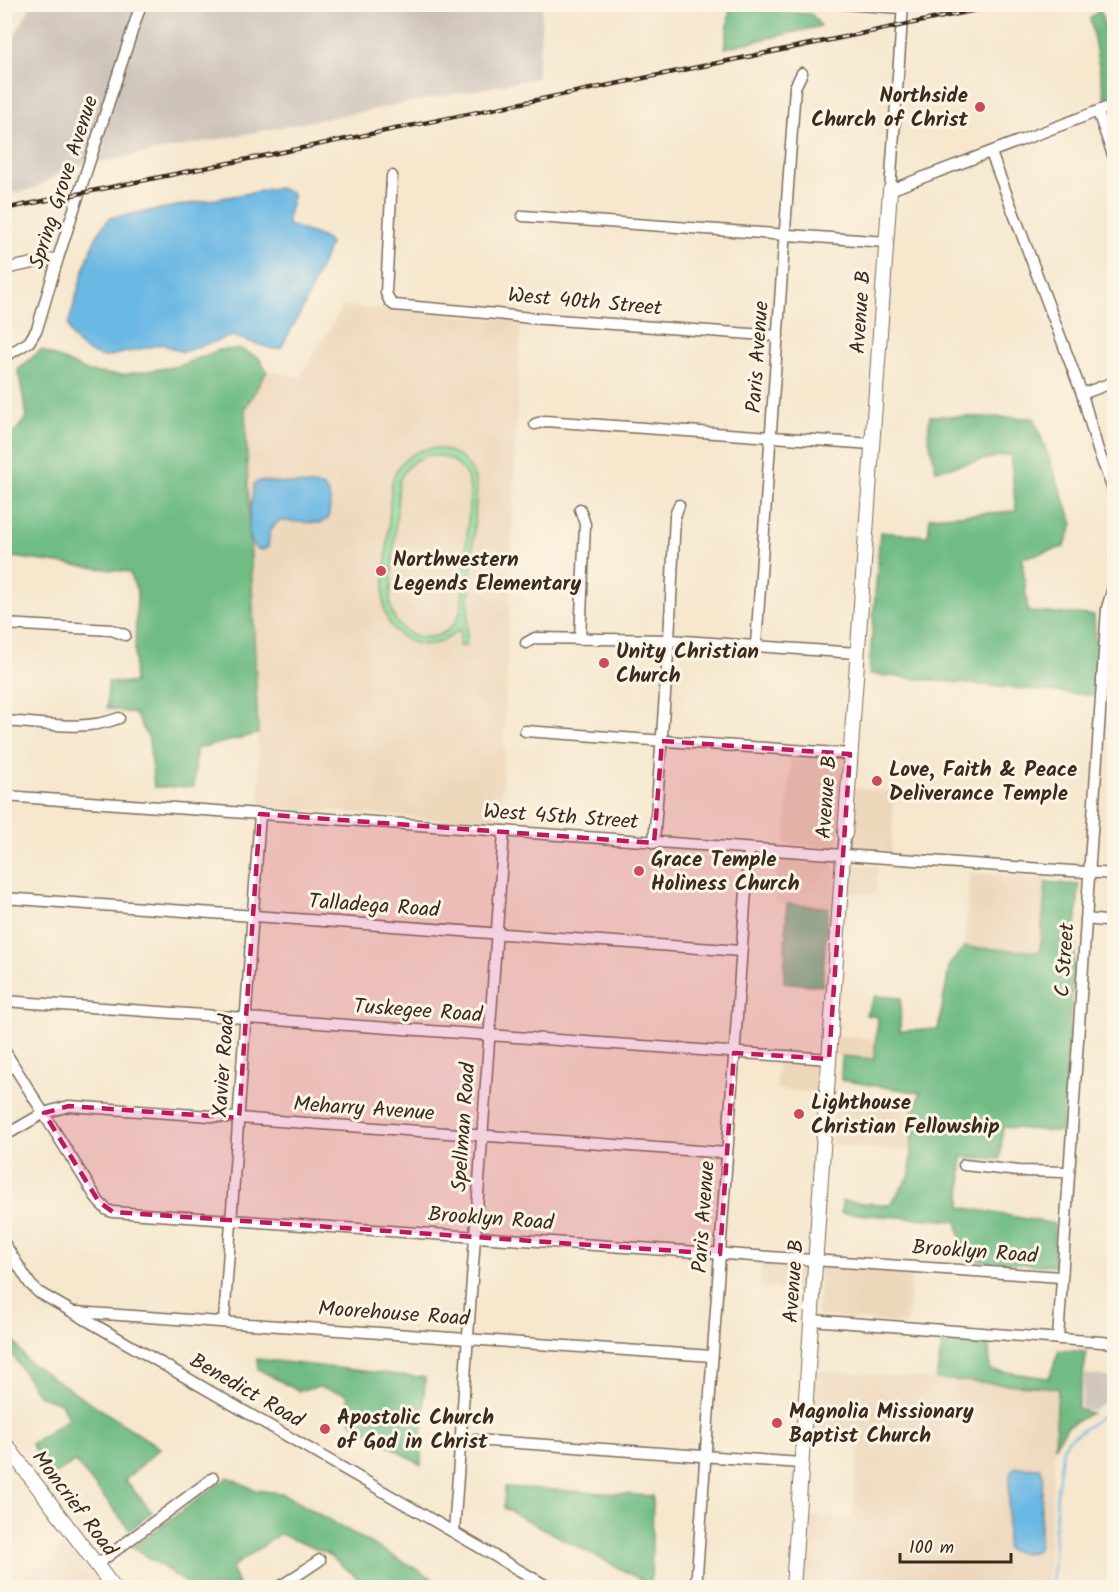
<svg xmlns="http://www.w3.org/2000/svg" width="1119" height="1592" font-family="Kalam,sans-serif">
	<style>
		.built { fill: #edd7bb }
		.industrial { fill: #ccc2b9 }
		.green { fill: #8bdc9c; stroke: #63835d; stroke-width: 1.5; fill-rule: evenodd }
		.forest { fill: #70bc84; stroke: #567351; stroke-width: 1.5 }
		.water { fill: #6bb8e4; stroke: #537181; stroke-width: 1.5 }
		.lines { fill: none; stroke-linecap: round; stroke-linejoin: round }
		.stream { stroke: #6bb8e4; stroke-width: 2 }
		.minor-casing { stroke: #7c6c5b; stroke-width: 13 }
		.major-casing { stroke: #7c6c5b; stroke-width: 16 }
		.minor { stroke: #fff; stroke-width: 10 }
		.major { stroke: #fff; stroke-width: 14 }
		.rail-casing { stroke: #3b2a1e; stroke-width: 4.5 }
		.rail { stroke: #fcf5e5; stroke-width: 2; stroke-dasharray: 7; stroke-linecap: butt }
		.marked { fill: #c2185b; fill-opacity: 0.2; stroke: #c2185b; stroke-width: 4.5; stroke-dasharray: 12 8; stroke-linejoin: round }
		.poi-dot { fill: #d1495b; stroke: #fcf5e5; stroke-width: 2 }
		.labels { text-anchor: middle; stroke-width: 6; stroke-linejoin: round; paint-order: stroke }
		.poi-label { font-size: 21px; font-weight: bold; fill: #3b2a1e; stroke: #fcf5e5; text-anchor: start }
		.street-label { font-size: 21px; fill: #3b2a1e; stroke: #fcf5e5 }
	</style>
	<rect width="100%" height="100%" fill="#fcf5e5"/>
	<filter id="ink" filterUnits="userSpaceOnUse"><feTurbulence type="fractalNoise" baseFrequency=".0167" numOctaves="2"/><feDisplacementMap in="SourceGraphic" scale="12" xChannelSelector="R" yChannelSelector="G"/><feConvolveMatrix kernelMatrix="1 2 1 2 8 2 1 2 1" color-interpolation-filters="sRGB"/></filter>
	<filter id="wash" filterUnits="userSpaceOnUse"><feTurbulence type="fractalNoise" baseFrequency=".008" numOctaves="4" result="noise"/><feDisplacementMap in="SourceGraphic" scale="24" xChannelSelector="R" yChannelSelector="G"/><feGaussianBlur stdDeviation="1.35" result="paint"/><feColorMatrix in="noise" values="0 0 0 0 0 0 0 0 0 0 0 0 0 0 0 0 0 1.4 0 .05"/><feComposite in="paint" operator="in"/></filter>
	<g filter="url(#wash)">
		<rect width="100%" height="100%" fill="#f6e7cd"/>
		<!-- built -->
		<g class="built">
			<polygon points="343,306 521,321 501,824 260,806 245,408 267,371 300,377"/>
			<polygon points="791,754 845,758 838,842 831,847 785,844"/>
			<polygon points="854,788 894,791 891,852 859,849 851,843"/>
			<polygon points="778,859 831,864 835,867 836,872 834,908 775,903"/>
			<polygon points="858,865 878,866 876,894 847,893 849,870 853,866"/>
			<polygon points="969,872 1046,878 1040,953 964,947"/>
			<polygon points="837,1036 876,1039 874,1059 836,1056"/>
			<polygon points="778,1059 822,1062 821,1093 776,1089"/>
			<polygon points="832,1102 913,1109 910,1152 830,1145"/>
			<polygon points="761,1261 809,1266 808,1292 759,1288"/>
			<polygon points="821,1262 912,1268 907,1324 817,1316"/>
			<polygon points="814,1370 1058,1388 1047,1587 799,1588 805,1515 852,1519 859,1444 809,1441"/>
			<polygon points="68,1541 105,1587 14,1587"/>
		</g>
		<!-- industrial -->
		<g class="industrial">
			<polygon points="31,5 543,5 537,78 68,168 33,189 5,195 4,57"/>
			<polygon points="1085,1374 1114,1378 1114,1396 1094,1410 1081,1409"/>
		</g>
		<!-- green -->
		<path class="green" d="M 437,448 C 459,452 473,465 477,487 L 466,646 L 459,646 L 460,629 C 448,640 434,647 418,644 C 404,641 392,631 387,618 C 380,601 385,580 386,562 C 388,537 390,512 391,487 C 395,463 413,448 437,448 ZM 431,455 C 454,455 470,471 470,493 L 462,605 C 454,651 391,647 390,599 L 399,482 C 404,467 415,458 431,455 Z"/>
		<!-- forest -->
		<g class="forest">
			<polygon points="730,8 811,14 821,26 725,48"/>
			<polygon points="1100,10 1109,42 1109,70 1114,74 1114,94 1105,98 1090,18"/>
			<polygon points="240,349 259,358 267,371 245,408 258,734 196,749 194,787 154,787 149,739 135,714 107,708 108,682 134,683 137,591 129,572 5,556 5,436 13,434 27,417 18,370 41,350 89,372 121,375 179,366 219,350"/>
			<polygon points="930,416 1034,418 1073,524 1064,547 1022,558 1028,612 1094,615 1098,696 869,674 880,532 928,536 930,517 1016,511 1010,454 936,470 928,435"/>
			<polygon points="1046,882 1079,885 1062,1132 1003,1127 1000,1159 962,1157 961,1207 1054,1224 1055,1266 966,1260 957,1221 841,1213 842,1201 890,1205 910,1175 913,1109 921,1093 841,1080 842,1056 874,1059 878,1017 866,1015 875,996 901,998 900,1031 938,1029 950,964 964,947 1040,952"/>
			<polygon points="787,904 828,908 822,986 784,982"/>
			<polygon points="4,1326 27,1361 160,1448 125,1480 152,1512 130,1530 75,1461 51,1476 31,1444 68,1419 61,1403 38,1395 5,1343"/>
			<polygon points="943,1339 989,1342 990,1370 1049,1378 1059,1350 1087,1352 1077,1409 1091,1413 1067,1427 1055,1445 1058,1388 936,1379"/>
			<polygon points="257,1359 425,1378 421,1465 351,1422 347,1394 318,1387 298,1391 258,1369"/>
			<polygon points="228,1477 255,1490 282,1493 448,1587 369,1587 328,1554 280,1534 231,1568 239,1587 192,1587 133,1547"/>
			<polygon points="505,1487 653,1496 651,1585 504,1508"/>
		</g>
		<!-- water -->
		<g class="water">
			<polygon points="1114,19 1114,74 1109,70 1109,23"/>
			<path d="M 278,188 L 291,192 L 293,196 L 288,216 L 288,225 C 300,230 325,235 330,244 L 304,306 L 281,348 L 273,349 L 232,336 L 182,352 L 162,344 L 105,357 C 88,355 71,343 68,325 C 77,296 89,237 110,218 Z"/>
			<path d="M 260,481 L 322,486 C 333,494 330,507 328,519 L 320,523 L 279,521 L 270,530 L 268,547 L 263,550 L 256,549 C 243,536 252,502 254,484 Z"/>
			<path d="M 1017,1467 L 1040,1468 L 1043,1475 L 1039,1545 L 1037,1550 C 1028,1555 1018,1552 1008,1550 L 1006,1546 L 1010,1475 L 1013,1469 Z"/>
		</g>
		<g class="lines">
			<!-- stream -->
			<polyline class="stream" points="1052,1588 1057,1491 1063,1448 1068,1440 1114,1408"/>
		</g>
	</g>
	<g filter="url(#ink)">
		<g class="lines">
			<!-- minor casing -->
			<g class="minor-casing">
				<g id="minor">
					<polyline points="843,4 902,8"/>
					<polyline points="903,4 890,190 1114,105"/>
					<polyline points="1098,112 1114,158"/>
					<polyline points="991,153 1082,394 1098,450 1114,492"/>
					<polyline points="392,176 386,293 390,302 394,305 497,314 530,318 778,336"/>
					<polyline points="523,216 886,242"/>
					<polyline points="4,269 58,258"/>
					<polyline points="4,357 29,342 37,329 58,258 141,4"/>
					<polyline points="1082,394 1114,382"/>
					<polyline points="535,424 545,421 872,444"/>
					<polyline points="580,509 585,524 580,639"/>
					<polyline points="4,624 112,630 125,635"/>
					<polyline points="526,643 535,638 669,640 857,653"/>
					<polyline points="756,645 795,87 802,73"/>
					<polyline points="1102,680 1114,676"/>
					<path d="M 4,721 C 41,723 84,732 119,718"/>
					<polyline points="525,731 850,754"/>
					<polyline points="4,796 1114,874"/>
					<polyline points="654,843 669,640 675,516 679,505"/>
					<polyline points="843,856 845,834"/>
					<polyline points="4,898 741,951"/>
					<polyline points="1086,919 1114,922"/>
					<polyline points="4,1001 829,1059"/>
					<polyline points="4,1050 99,1202 107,1210 113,1212 1061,1277"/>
					<polyline points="4,1136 44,1113 69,1106 727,1153"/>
					<polyline points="964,1165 1019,1171 1069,1172"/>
					<polyline points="4,1243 30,1284 38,1292 550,1588"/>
					<polyline points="76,1312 712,1356"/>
					<polyline points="811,1320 1114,1343"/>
					<polyline points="224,1321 260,814"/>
					<polyline points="1058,1339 1107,608 1114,585"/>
					<polyline points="461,1439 801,1463"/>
					<polyline points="454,1532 504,831"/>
					<polyline points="96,1565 213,1478"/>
					<polyline points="278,1588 320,1560"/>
					<polyline points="696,1588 749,849"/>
					<polyline points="1114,1588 1114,1586"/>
				</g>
			</g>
			<!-- major casing -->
			<g class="major-casing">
				<g id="major">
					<polyline points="845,834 890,190"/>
					<polyline points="4,1442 114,1588"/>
					<polyline points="793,1588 843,856"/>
				</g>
			</g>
			<!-- minor -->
			<use href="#minor" class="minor"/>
			<!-- major -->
			<use href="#major" class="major"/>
			<!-- rail casing -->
			<g class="rail-casing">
				<polyline id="rail" points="4,209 1006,4"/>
			</g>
			<!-- rail -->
			<use href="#rail" class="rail"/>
		</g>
	</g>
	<!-- marked area -->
	<path class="marked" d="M 662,741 L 850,754 L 829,1059 L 734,1053 L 720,1254 L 113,1212 L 99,1202 L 44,1113 L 69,1106 L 239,1118 L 260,814 L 654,843 Z"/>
	<!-- markers -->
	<g class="poi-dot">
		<circle cx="980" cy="107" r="6"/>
		<circle cx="381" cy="571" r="6"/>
		<circle cx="604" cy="663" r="6"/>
		<circle cx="877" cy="781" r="6"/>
		<circle cx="639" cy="871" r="6"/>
		<circle cx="799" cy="1114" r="6"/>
		<circle cx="777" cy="1423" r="6"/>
		<circle cx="325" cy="1429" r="6"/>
	</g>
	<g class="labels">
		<!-- poi labels -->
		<g class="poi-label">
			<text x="968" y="102" text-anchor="end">Northside<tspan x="968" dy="24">Church of Christ</tspan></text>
			<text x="393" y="566">Northwestern<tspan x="393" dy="24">Legends Elementary</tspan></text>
			<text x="616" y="658">Unity Christian<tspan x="616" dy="24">Church</tspan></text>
			<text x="889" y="776">Love, Faith &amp; Peace<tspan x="889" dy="24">Deliverance Temple</tspan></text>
			<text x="651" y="866">Grace Temple<tspan x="651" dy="24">Holiness Church</tspan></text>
			<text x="811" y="1109">Lighthouse<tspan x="811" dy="24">Christian Fellowship</tspan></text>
			<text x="789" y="1418">Magnolia Missionary<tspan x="789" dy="24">Baptist Church</tspan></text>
			<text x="337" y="1424">Apostolic Church<tspan x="337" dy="24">of God in Christ</tspan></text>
		</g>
		<!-- street labels -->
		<g class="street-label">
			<text transform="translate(63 182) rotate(-72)" y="7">Spring Grove Avenue</text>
			<text transform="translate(585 301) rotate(5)" y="7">West 40th Street</text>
			<text transform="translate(860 312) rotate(-86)" y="7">Avenue B</text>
			<text transform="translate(757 357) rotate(-86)" y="7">Paris Avenue</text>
			<text transform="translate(826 797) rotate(-86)" y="7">Avenue B</text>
			<text transform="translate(561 816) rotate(4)" y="7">West 45th Street</text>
			<text transform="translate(374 905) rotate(4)" y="7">Talladega Road</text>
			<text transform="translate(1064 960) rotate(-86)" y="7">C Street</text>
			<text transform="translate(418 1010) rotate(4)" y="7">Tuskegee Road</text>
			<text transform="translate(223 1066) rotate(-86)" y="7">Xavier Road</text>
			<text transform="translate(364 1108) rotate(4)" y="7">Meharry Avenue</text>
			<text transform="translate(463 1127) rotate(-86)" y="7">Spellman Road</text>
			<text transform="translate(703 1217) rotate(-86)" y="7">Paris Avenue</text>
			<text transform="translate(491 1218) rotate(4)" y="7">Brooklyn Road</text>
			<text transform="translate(975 1251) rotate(4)" y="7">Brooklyn Road</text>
			<text transform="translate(793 1281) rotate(-86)" y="7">Avenue B</text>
			<text transform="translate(394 1313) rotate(4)" y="7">Moorehouse Road</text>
			<text transform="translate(247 1390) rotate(30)" y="7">Benedict Road</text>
			<text transform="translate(75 1503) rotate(53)" y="7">Moncrief Road</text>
		</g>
	</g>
	<!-- margin -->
	<rect width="1119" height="1592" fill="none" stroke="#fcf5e5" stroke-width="24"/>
	<!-- scale -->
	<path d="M900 1553v9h111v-9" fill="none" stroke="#3b2a1e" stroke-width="3"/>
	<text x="909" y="1553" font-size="18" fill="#3b2a1e" stroke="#fcf5e5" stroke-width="4.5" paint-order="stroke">100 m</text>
</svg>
